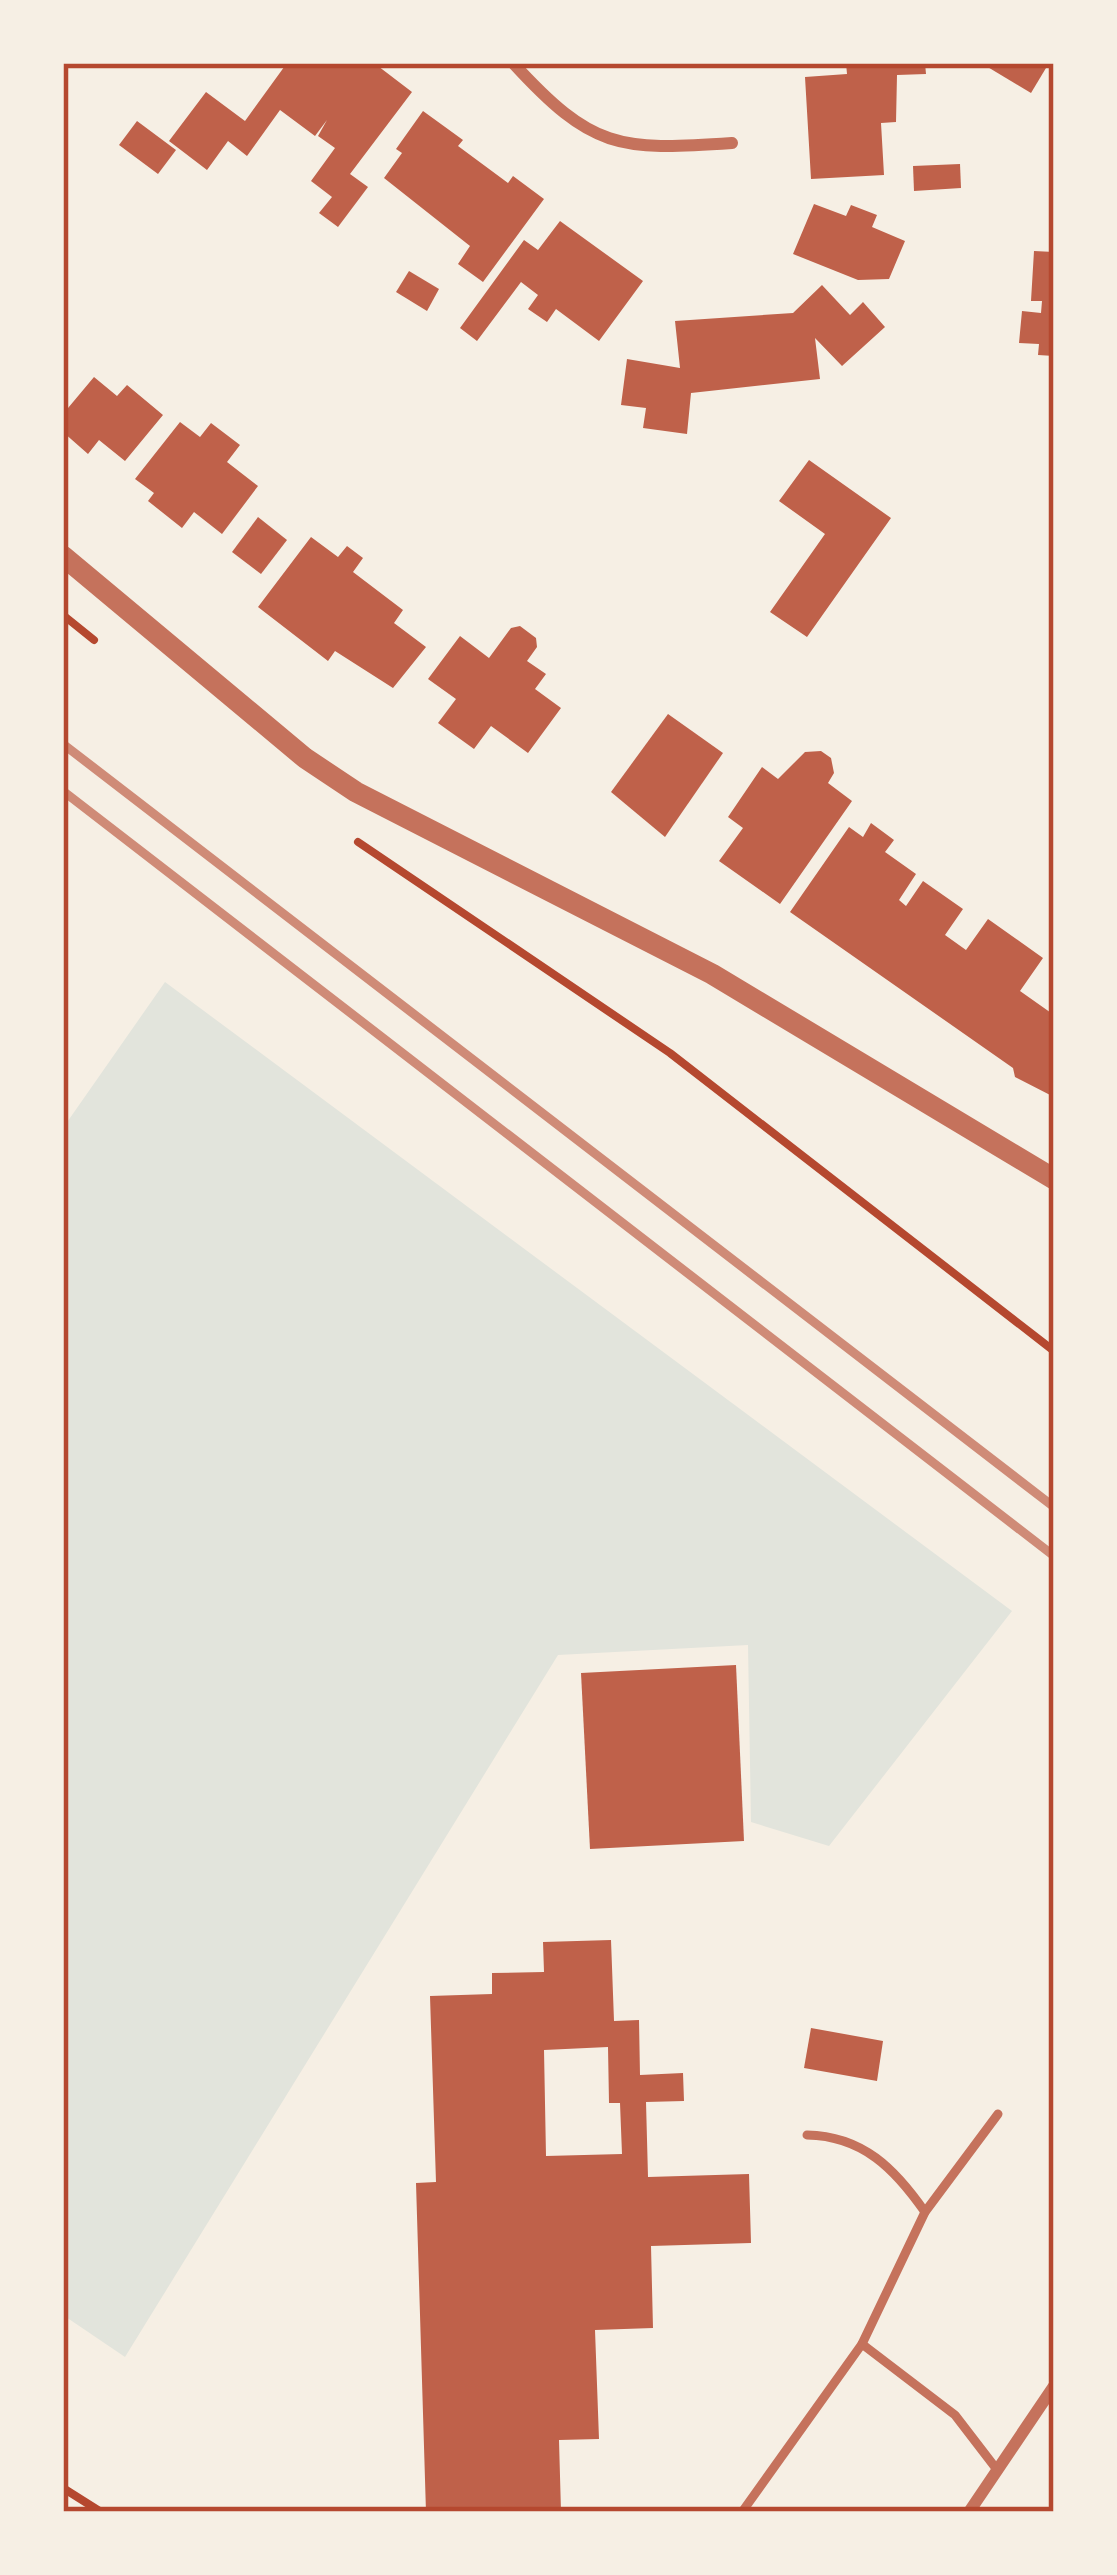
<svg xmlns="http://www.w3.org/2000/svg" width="1117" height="2575" font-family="'Varela Round',sans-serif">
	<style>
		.green { fill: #e2e4dc }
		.building { fill: #bf614a; fill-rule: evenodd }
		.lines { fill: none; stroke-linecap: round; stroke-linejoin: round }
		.path { stroke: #b5482f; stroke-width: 8 }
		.service { stroke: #c5725c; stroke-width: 9 }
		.minor { stroke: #c5725c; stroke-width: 12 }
		.tertiary { stroke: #c5725c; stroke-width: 21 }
		.rail { stroke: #cf8b77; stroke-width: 9 }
		.neatline { fill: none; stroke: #b5482f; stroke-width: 4.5 }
	</style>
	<rect width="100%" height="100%" fill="#f6efe4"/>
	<!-- green -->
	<polygon class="green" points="165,982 1012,1611 829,1846 751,1822 748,1645 558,1655 125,2357 63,2315 63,1128"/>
	<!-- building -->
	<g class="building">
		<polygon points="287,63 374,63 412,92 350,174 368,187 338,227 319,213 332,197 311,181 335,148 318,136 327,120 315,136 280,110 247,156 228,141 207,170 169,141 206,92 245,121"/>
		<polygon points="846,63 925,63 926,74 897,75 896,122 881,123 884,175 811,179 805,77 847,74"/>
		<polygon points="981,63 1049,63 1031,93"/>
		<polygon points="423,111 463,140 458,146 508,183 513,176 544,199 483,282 458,264 470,246 384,178 402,153 396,149"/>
		<polygon points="137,121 176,150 158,174 119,145"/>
		<polygon points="960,164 961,188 914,191 913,166"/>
		<polygon points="814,204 846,216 851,205 877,215 872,227 905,241 889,279 858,280 793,254"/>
		<polygon points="560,221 643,281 599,341 556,309 547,322 528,309 538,295 521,282 477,341 460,328 524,240 538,250"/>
		<polygon points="1034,251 1054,252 1054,356 1038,355 1039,344 1019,343 1022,311 1041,313 1042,301 1031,301"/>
		<polygon points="409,271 439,289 427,311 396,292"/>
		<polygon points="822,285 850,315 863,302 885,327 842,366 815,338 820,379 691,393 687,434 643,428 646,408 621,405 627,359 680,368 675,321 793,313"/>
		<polygon points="94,377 117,396 127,385 163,415 125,461 99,440 88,454 63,432 63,414"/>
		<polygon points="180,422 200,437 211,423 240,445 227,462 258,486 222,534 194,512 182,528 148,501 154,493 135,479"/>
		<polygon points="809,460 891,518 807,637 770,612 825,534 779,501"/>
		<polygon points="258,517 287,540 261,574 232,552"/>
		<polygon points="311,537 338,557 347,546 363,558 353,572 403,610 394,623 426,647 393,688 335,651 328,661 258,607"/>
		<polygon points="520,626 536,638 537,647 527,661 546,674 535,689 561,708 528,753 491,726 474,749 438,723 456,699 428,679 460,636 489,658 511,628"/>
		<polygon points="668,714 723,753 665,837 611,792"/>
		<polygon points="821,751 831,758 834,773 828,783 852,801 780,904 719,861 743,828 728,817 762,767 778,779 805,752"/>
		<polygon points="871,823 894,840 885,852 916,874 899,900 906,906 923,881 963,909 945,935 966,950 988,919 1043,958 1020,991 1054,1015 1054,1097 1015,1077 1013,1068 790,912 849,827 863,837"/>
		<polygon points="736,1665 744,1841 590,1849 581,1673"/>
		<path d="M 611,1940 L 614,2021 L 639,2020 L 640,2075 L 683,2073 L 684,2101 L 646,2102 L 648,2177 L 749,2174 L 751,2243 L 651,2246 L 653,2328 L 595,2330 L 599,2439 L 559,2440 L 561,2512 L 426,2512 L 416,2183 L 436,2182 L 430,1996 L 492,1994 L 492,1973 L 544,1972 L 543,1942 ZM 608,2047 L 609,2103 L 620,2103 L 622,2154 L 546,2156 L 544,2050 Z"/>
		<polygon points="811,2028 883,2041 877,2081 804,2068"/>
	</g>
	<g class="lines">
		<!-- path -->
		<g class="path">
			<polyline points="63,615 94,640"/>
			<polyline points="358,842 670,1053 1054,1351"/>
			<polyline points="63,2488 101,2512"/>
		</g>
		<!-- service -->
		<g class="service">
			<path d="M 807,2135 C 863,2136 895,2169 925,2212"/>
			<polyline points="862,2344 955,2415 998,2471"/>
			<polyline points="742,2512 862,2344 925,2212 998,2114"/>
		</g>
		<!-- minor -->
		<g class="minor">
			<path d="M 513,63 C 592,149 618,151 732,143"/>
			<polyline points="969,2512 1054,2386"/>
		</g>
		<!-- tertiary -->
		<polyline class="tertiary" points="63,556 305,758 356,792 712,974 1054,1179"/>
		<!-- rail -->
		<g class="rail">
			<polyline points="63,744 1054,1507"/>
			<polyline points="63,791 1054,1556"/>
		</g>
	</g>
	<!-- border -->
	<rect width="1117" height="2575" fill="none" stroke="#f6efe4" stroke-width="132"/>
	<rect x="66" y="66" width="985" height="2443" class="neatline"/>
</svg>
